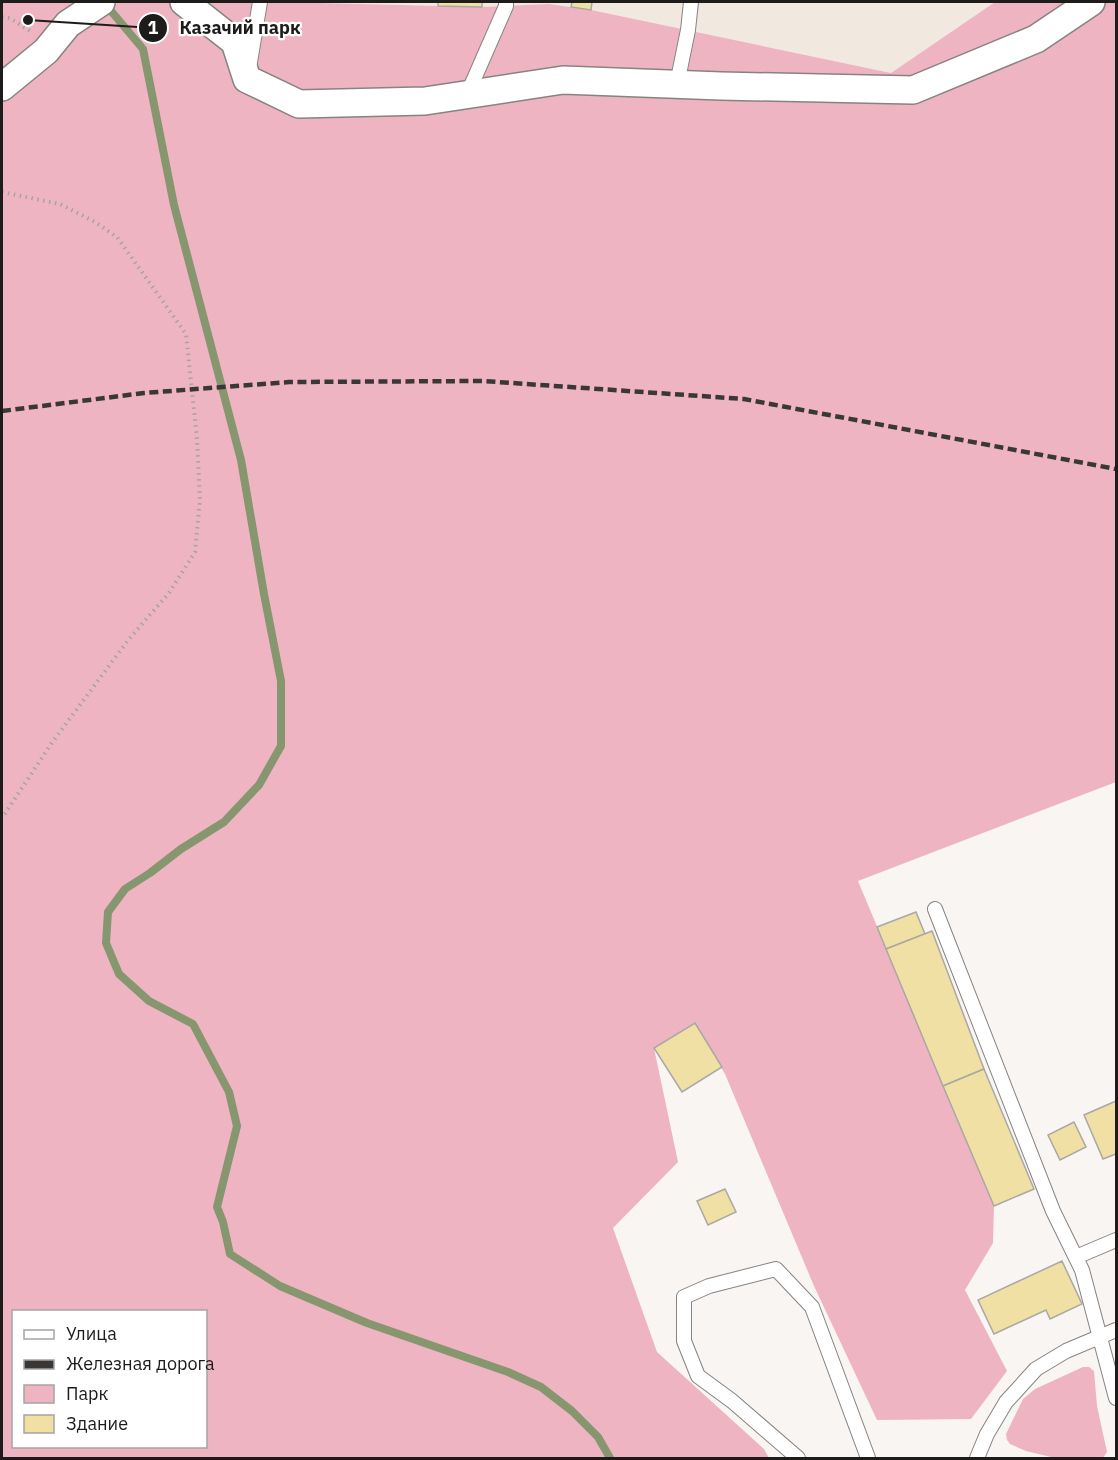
<svg xmlns="http://www.w3.org/2000/svg" width="1118" height="1460" font-family="'IBM Plex Sans',sans-serif">
	<style>
		.built { fill: #f1e8e0 }
		.green { fill: #efb4c2; fill-rule: evenodd }
		.lines { fill: none; stroke-linecap: round; stroke-linejoin: round }
		.stream { stroke: #86966e; stroke-width: 8 }
		.building { fill: #f0e0a3; stroke: #a8a8a4; stroke-width: 1.5 }
		.lane-casing { stroke: #868381; stroke-width: 16 }
		.street-casing { stroke: #868381; stroke-width: 30 }
		.path { stroke: #a6a4a2; stroke-width: 4; stroke-dasharray: 1.5 4.5; stroke-linecap: butt }
		.lane { stroke: #fff; stroke-width: 14 }
		.street { stroke: #fff; stroke-width: 27 }
		.rail { stroke: #3a3837; stroke-width: 4.5; stroke-dasharray: 9 4.5; stroke-linecap: butt }
		.leader { fill: none; stroke: #1d1c1b; stroke-width: 2 }
		.callout-dot { fill: #1d1c1b; stroke: #fff; stroke-width: 2 }
		.mark-label { font-size: 18px; text-anchor: middle; font-weight: bold; fill: #fff }
		.callout-label { font-size: 18px; text-anchor: middle; font-weight: bold; fill: #1d1c1b; stroke: #fff; stroke-width: 4.5; stroke-linejoin: round; paint-order: stroke }
	</style>
	<rect width="100%" height="100%" fill="#f8f5f3"/>
	<!-- built -->
	<polygon class="built" points="315,2 995,2 891,73 571,7 549,4 482,7 321,3"/>
	<!-- green -->
	<g class="green">
		<path d="M 2,2 L 315,2 L 321,3 L 482,7 L 549,4 L 591,10 L 891,73 L 995,2 L 1116,2 L 1116,782 L 858,881 L 994,1206 L 993,1243 L 965,1290 L 1007,1371 L 971,1419 L 877,1420 L 814,1286 L 725,1074 L 694,1023 L 654,1048 L 678,1162 L 613,1228 L 657,1352 L 764,1449 L 769,1458 L 2,1458 ZM 14,1312 L 206,1312 L 206,1446 L 14,1446 Z"/>
		<polygon points="1083,1367 1089,1367 1094,1371 1097,1406 1107,1452 1103,1458 1055,1458 1026,1451 1010,1444 1007,1440 1006,1434 1023,1399 1035,1389"/>
	</g>
	<g class="lines">
		<!-- stream -->
		<polyline class="stream" points="106,5 143,49 174,205 241,460 264,594 281,681 281,746 259,785 224,822 181,849 150,873 125,889 108,912 106,943 119,974 149,1001 193,1024 229,1092 237,1126 217,1207 223,1222 230,1254 280,1286 367,1323 508,1372 541,1387 572,1411 598,1437 610,1458"/>
	</g>
	<!-- building -->
	<g class="building">
		<polygon points="438,2 482,2 482,7 438,6"/>
		<polygon points="572,2 592,2 591,10 571,7"/>
		<polygon points="916,912 925,934 886,949 877,927"/>
		<polygon points="932,931 984,1069 943,1086 886,949"/>
		<polygon points="695,1023 722,1067 682,1092 654,1048"/>
		<polygon points="984,1069 1034,1189 994,1206 943,1086"/>
		<polygon points="1116,1101 1116,1154 1103,1159 1084,1115"/>
		<polygon points="1074,1122 1086,1147 1060,1160 1048,1135"/>
		<polygon points="725,1189 736,1212 708,1225 697,1201"/>
		<polygon points="1062,1261 1082,1304 1050,1319 1046,1310 994,1334 978,1300"/>
	</g>
	<g class="lines">
		<!-- lane casing -->
		<g class="lane-casing">
			<g id="lane">
				<polyline points="249,68 260,2"/>
				<polyline points="677,84 688,30 691,2"/>
				<polyline points="467,95 506,6 506,2"/>
				<polyline points="935,909 1053,1211 1082,1270 1116,1398"/>
				<polyline points="1076,1257 1116,1240"/>
				<polyline points="798,1458 732,1401 698,1376 684,1341 684,1297 709,1286 776,1269 812,1307 868,1458"/>
				<polyline points="977,1458 987,1434 1006,1402 1036,1369 1066,1351 1116,1330"/>
			</g>
		</g>
		<!-- street casing -->
		<g class="street-casing">
			<g id="street">
				<polyline points="184,2 235,42 247,79 299,104 425,101 563,80 721,86 913,90 1036,39 1091,2"/>
				<polyline points="2,87 46,51 68,24 101,2"/>
			</g>
		</g>
		<!-- path -->
		<g class="path">
			<polyline points="2,17 10,18 30,31"/>
			<polyline points="2,192 60,204 95,222 117,237 186,334 197,439 200,500 195,552 169,593 129,639 51,744 2,818"/>
		</g>
		<!-- lane -->
		<use href="#lane" class="lane"/>
		<!-- street -->
		<use href="#street" class="street"/>
		<!-- rail -->
		<polyline class="rail" points="2,411 144,393 289,382 483,381 744,399 1116,469"/>
	</g>
	<!-- callouts -->
	<path class="leader" d="M28 20L153 28"/>
	<g class="callout-dot">
		<circle cx="28" cy="20" r="6"/>
		<circle cx="153" cy="28" r="15"/>
	</g>
	<g class="mark-label">
		<text x="153" y="34">1</text>
	</g>
	<g class="callout-label">
		<text x="240" y="34">Казачий парк</text>
	</g>
	<!-- border -->
	<rect width="1118" height="1460" fill="none" stroke="#1d1c1b" stroke-width="6"/>
	<!-- legend -->
	<rect x="12" y="1310" width="195" height="138" fill="#ffffff" stroke="#a5a4a4" stroke-width="1.5"/>
	<rect x="24" y="1330" width="30" height="9" fill="#ffffff" stroke="#a5a4a4" stroke-width="1.5"/>
	<text x="66" y="1340" font-size="18" fill="#1d1c1b">Улица</text>
	<rect x="24" y="1360" width="30" height="9" fill="#3a3837" stroke="#a5a4a4" stroke-width="1.5"/>
	<text x="66" y="1370" font-size="18" fill="#1d1c1b">Железная дорога</text>
	<rect x="24" y="1385" width="30" height="18" fill="#efb4c2" stroke="#a5a4a4" stroke-width="1.5"/>
	<text x="66" y="1400" font-size="18" fill="#1d1c1b">Парк</text>
	<rect x="24" y="1415" width="30" height="18" fill="#f0e0a3" stroke="#a5a4a4" stroke-width="1.5"/>
	<text x="66" y="1430" font-size="18" fill="#1d1c1b">Здание</text>
</svg>
